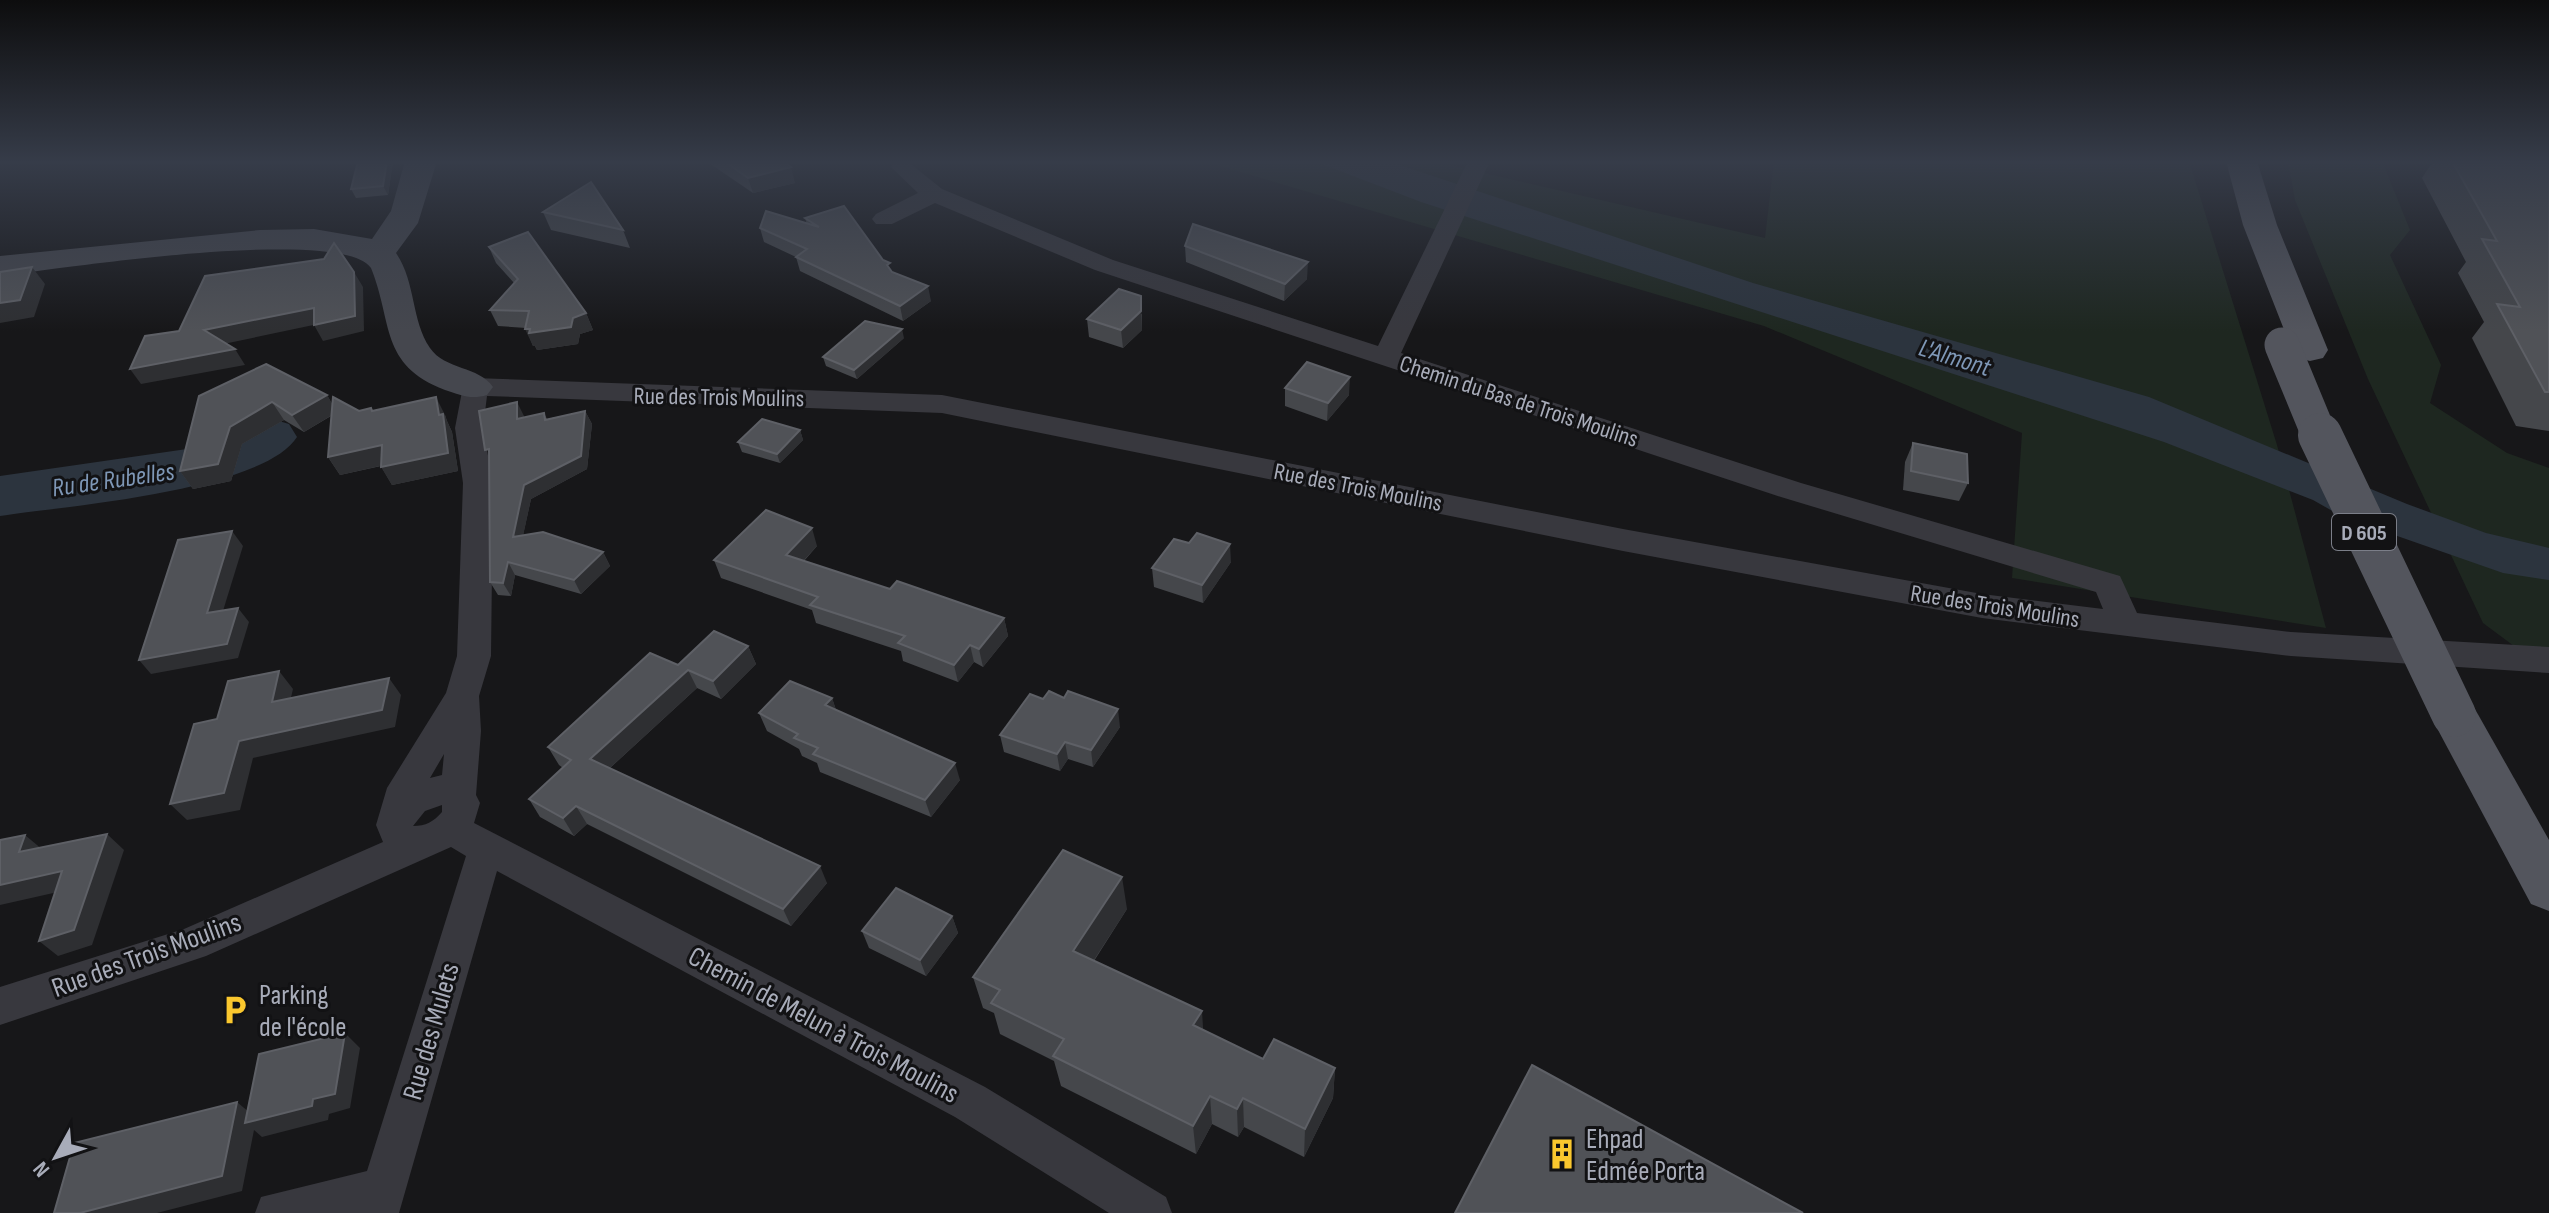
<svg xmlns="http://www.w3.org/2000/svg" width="2549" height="1213" font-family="'Sofia Sans Condensed',sans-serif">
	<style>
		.green { fill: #1e2720 }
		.water { fill: #2c343e }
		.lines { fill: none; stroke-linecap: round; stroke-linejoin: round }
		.river { fill: #2c343e; fill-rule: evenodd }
		.street { fill: #38383e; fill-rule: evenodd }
		.secondary { fill: #45474e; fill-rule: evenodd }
		.primary { fill: #53555d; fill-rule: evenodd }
		.primary-bridge-far1 { stroke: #53555d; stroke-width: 35 }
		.primary-bridge { stroke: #53555d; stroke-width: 44 }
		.wall { fill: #45474b }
		.shaded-wall { fill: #2e2f32 }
		.building { fill: #505257; stroke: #5e6066; stroke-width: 2 }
		.labels { text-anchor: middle; stroke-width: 6; stroke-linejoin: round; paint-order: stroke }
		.shield { fill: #121214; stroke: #7b7e88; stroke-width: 2 }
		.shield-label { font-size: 22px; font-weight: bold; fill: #a8acb9 }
		.street-label { font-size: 24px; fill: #a8acb9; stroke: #121214 }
		.water-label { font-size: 26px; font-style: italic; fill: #7e97b6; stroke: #121214 }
		.near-street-label { font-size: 28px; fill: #a8acb9; stroke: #121214 }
		.near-poi-label { font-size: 28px; fill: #a8acb9; stroke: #121214; text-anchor: start }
	</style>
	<rect width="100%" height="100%" fill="#171719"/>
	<!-- green -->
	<g class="green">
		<polygon points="1203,161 1455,161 1454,166 1765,238 1774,161 2189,161 2277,445 2326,628 2012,578 2022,433 1764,326"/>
		<polygon points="2288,161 2382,161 2410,230 2390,255 2441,365 2430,403 2507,453 2549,468 2549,650 2518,649 2483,623 2368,379 2295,200"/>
	</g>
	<!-- water -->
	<polygon class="water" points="1314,161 1388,161 1753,283 2149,397 2407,504 2486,533 2549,548 2549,580 2503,573 2343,517 2313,500 2164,442 1421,202"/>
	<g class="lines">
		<!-- river -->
		<path class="river" d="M 269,418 L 289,424 L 297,437 C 263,491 64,506 0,516 L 0,476 L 187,449 Z"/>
		<!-- street -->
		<path class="street" d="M 907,161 L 942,189 L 1113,260 L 1378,346 L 1468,161 L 1490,161 L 1401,353 L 1801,483 L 2120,576 L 2137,613 L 2291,632 L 2549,647 L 2549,673 L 2291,656 L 1982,618 L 1623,551 L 942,413 L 487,396 L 483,428 L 493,483 L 491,656 L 479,696 L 481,731 L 476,795 L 480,803 L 474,823 L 985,1087 L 1166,1197 L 1172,1213 L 1109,1213 L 955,1117 L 497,871 L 399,1213 L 255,1213 L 261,1197 L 367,1171 L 466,856 L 451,847 L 206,956 L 0,1025 L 0,987 L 184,929 L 383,842 L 376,825 L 387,788 L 446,693 L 457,656 L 463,483 L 455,428 L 464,381 L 474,378 L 942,395 L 1623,529 L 1982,594 L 2103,609 L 2096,592 L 1781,497 L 1095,270 L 935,203 L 892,224 L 876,224 L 872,219 L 876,214 L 918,193 L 891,167 L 894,162 ZM 444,754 L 442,775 L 430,778 ZM 442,805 L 442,812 C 433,822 426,826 413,826 L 425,811 Z"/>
		<!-- secondary -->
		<path class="secondary" d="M 405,161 L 437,161 L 418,223 L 396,253 C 416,282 411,320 430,348 C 445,370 479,366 493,387 L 487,395 C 471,400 460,395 445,390 C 379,365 393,322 371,268 C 342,225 57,269 0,276 L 0,256 L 260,230 L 314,229 L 372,239 L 391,211 Z"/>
		<!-- primary -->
		<g class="primary">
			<polygon points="2226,161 2257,161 2277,225 2328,350 2323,358 2310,361 2297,358 2292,350 2243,225"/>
			<polygon points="2454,697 2471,702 2549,840 2549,911 2531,904 2430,715 2437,702"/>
		</g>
		<!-- primary-bridge-far1 -->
		<polyline class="primary-bridge-far1" points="2282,345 2320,437"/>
		<!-- primary-bridge -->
		<polyline class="primary-bridge" points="2320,435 2454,715"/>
	</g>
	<!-- wall -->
	<g class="wall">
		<polygon points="393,161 388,195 356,198 351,189"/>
		<polygon points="706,161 782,161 795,183 753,193"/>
		<polygon points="2433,161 2549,161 2549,431 2516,426 2472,338 2484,322 2458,273 2466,262 2422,178"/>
		<polygon points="543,212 623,230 630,248 551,230"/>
		<polygon points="805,218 892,273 931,301 903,321 800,271 796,257 764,242 760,228 807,224"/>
		<polygon points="1185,246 1307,279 1284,301 1186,262"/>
		<polygon points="489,247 586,313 593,330 580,334 578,344 537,350 535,346 533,346 526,328 498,326 490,310 514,283 496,263"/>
		<polygon points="1142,314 1142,330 1123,348 1089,337 1087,319"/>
		<polygon points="904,338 857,379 826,366 823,357"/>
		<polygon points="1285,388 1349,395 1327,421 1285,406"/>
		<polygon points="327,395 332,404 359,411 371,408 373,411 445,415 447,421 452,432 458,471 392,485 381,466 340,475 328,457 331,416 304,432 284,420 242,444 231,481 193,489 180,471 199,396"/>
		<polygon points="585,411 592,424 587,469 531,499 523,535 603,552 610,566 581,594 515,575 511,596 498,595 490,582 524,416 524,418 544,413 547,419"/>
		<polygon points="800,430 803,440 780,463 742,452 738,442"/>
		<polygon points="1913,443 1968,483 1959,501 1903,490 1905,462"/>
		<polygon points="817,546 804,561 890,589 1004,618 1008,636 983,667 974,662 958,682 903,661 901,651 816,623 812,610 721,578 714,560"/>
		<polygon points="1231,562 1203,603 1154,587 1152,568"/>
		<polygon points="748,646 756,664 721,699 697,688 610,768 827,883 791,926 587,824 574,836 540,817 529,799 563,768 559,765 548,747 678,665"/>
		<polygon points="832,698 836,710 960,780 931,817 820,772 817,763 802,756 799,749 767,731 759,713"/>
		<polygon points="1043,699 1120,727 1093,767 1068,759 1060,771 1004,752 1000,735"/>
		<polygon points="1127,909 1094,961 1203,1030 1263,1059 1335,1068 1333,1098 1304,1157 1244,1127 1238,1137 1212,1124 1196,1154 1061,1086 1054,1061 1000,1034 994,1013 983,1008 973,977"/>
		<polygon points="952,916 958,933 926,976 869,948 862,931"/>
	</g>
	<!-- shaded-wall -->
	<g class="shaded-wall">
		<polygon points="387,161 393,161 388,195 383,186"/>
		<polygon points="791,167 795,183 753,193 748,178"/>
		<polygon points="1308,262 1307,279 1284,301 1285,284"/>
		<polygon points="32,267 45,284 34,317 0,323 0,303"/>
		<polygon points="354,272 363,287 364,331 323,341 314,325"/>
		<polygon points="928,286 931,301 903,321 900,306"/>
		<polygon points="1141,296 1142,330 1123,348 1121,330"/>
		<polygon points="314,308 323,323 214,346 204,330"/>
		<polygon points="586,313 593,330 580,334 578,344 537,350 535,346 533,346 525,329"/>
		<polygon points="902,329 904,338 857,379 854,370"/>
		<polygon points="235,349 245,365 141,384 130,369"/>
		<polygon points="1350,377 1349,395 1327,421 1328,403"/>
		<polygon points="327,395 337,412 304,432 292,415"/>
		<polygon points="436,397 445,415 447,421 452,432 458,471 392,485 381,467 439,415"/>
		<polygon points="272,402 284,420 242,444 231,481 193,489 180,471 230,427"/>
		<polygon points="517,402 524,416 523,433 517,419"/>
		<polygon points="585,411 592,424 587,469 531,499 520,550 513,537 524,485"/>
		<polygon points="800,430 803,440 780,463 777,454"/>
		<polygon points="382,445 393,463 340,475 328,457"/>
		<polygon points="812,528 817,546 792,573 786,555"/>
		<polygon points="232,531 243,546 218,627 207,613"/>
		<polygon points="1230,544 1231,562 1203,603 1202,585"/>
		<polygon points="603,552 610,566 581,594 574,580"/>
		<polygon points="508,562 515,575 511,596 503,583"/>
		<polygon points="238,608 249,622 238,658 151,674 139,660"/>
		<polygon points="1004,618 1008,636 983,667 979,649"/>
		<polygon points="970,645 974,662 958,682 954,665"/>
		<polygon points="748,646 756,664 721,699 713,681"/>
		<polygon points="688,670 697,688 600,777 590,759"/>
		<polygon points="279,671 293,689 286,719 272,702"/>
		<polygon points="389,678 401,695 395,727 253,758 240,810 187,820 170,804 239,741"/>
		<polygon points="832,698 838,716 825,705"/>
		<polygon points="1118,709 1120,727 1093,767 1091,750"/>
		<polygon points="1065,742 1068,759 1060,771 1057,754"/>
		<polygon points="955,763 960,780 931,817 925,800"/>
		<polygon points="576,806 587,824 574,836 563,818"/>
		<polygon points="107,834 124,850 92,945 58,956 39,941"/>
		<polygon points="25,835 43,850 19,852"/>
		<polygon points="820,866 827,883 791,926 783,909"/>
		<polygon points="62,871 80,887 0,905 0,885"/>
		<polygon points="1122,877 1127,909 1079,983 1073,951"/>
		<polygon points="952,916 958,933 926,976 920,960"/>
		<polygon points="1202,1011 1204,1042 1193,1025"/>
		<polygon points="345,1033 360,1048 350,1108 329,1114 328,1120 262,1137 254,1130 242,1191 157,1213 80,1213 237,1102 256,1118 313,1099"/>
		<polygon points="1335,1068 1333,1098 1304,1157 1305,1129"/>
		<polygon points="1210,1096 1212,1124 1196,1154 1193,1126"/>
		<polygon points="1243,1098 1244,1127 1238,1137 1237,1109"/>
	</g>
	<!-- building -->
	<g class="building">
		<polygon points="358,161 387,161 383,186 351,189"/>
		<polygon points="724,161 782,161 791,167 748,178"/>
		<polygon points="2452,161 2549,161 2549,392 2545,392 2497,304 2520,307 2482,239 2497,241"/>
		<polygon points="591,182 623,230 543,212"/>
		<polygon points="844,206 883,260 890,263 887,265 892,272 928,286 900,306 796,257 807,249 760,228 766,211 819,227 805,218"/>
		<polygon points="1193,224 1308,262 1285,284 1185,246"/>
		<polygon points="528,232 586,313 573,318 571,327 529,333 530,329 525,329 529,311 490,310 518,279 489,247"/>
		<polygon points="334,243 354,272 355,316 314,325 314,308 204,330 235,349 130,369 145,336 179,331 205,276 324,259"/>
		<polygon points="32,267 20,300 0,303 0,272"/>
		<polygon points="1119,289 1141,296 1141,311 1121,330 1087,319"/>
		<polygon points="865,321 902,329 854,370 823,357"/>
		<polygon points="1307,362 1350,377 1328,403 1285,388"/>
		<polygon points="266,364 327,395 292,415 272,402 230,427 218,464 180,471 199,396"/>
		<polygon points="333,397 359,411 371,408 372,411 436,397 439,415 443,414 448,453 381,467 382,445 328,457"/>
		<polygon points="517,402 517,419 544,413 545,420 585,411 581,456 524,485 513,537 543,532 603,552 574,580 508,562 503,583 490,582 489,449 485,450 479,411"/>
		<polygon points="762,419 800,430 777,454 738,442"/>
		<polygon points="1913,443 1967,454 1968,483 1911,471"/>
		<polygon points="766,510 812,528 786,555 890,589 897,581 1004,618 979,649 970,645 954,665 898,643 905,636 810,605 818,597 714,560"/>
		<polygon points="232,531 207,613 238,608 227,644 139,660 178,540"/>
		<polygon points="1197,533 1230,544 1202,585 1152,568 1174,539 1189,543"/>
		<polygon points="714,631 748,646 713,681 688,670 590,759 820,866 783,909 576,806 563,818 529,799 571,760 548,747 650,653 678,665"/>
		<polygon points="279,671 272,702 389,678 382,710 239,741 224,793 170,804 194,724 217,719 228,681"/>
		<polygon points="790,681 832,698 825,705 955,763 925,800 813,754 818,748 794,738 798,734 759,713"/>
		<polygon points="1049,691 1064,698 1068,691 1118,709 1091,750 1065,742 1057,754 1000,735 1030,694 1043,699"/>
		<polygon points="107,834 74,930 39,941 62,871 0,885 0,840 25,835 19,852"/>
		<polygon points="1063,850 1122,877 1073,951 1202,1011 1193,1025 1263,1059 1274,1039 1335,1068 1305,1129 1243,1098 1237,1109 1210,1096 1193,1126 1053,1056 1064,1039 991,1003 1000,990 973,977"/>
		<polygon points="896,888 952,916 920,960 862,931"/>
		<polygon points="345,1033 335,1094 313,1099 312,1106 245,1123 259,1054"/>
		<polygon points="1532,1065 1803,1213 1455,1213"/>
		<polygon points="237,1102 222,1176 80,1213 54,1213 74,1143"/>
	</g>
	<!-- sky -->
	<linearGradient id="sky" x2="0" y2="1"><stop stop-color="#0d0d0e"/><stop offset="0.49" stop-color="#363c49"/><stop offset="1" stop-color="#363c49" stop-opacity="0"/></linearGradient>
	<rect width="2549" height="331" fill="url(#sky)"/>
	<!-- icons -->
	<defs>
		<g id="parking-bare" transform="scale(2.4)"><path d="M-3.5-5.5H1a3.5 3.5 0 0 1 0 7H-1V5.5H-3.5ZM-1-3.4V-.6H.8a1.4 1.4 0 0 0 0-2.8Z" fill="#fac72e" stroke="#121214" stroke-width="2.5" paint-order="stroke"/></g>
		<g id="building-bare" transform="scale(2.4)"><path d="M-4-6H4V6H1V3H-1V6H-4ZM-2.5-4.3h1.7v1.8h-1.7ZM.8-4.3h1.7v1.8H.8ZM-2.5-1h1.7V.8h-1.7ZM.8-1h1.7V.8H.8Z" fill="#fac72e" stroke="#121214" stroke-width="2.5" paint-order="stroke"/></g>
	</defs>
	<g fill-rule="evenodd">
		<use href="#parking-bare" x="235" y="1010"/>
		<use href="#building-bare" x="1562" y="1154"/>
	</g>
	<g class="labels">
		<!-- shield labels -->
		<rect class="shield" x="2332" y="514" width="64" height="36" rx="6"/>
		<g class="shield-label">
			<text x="2364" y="540">D 605</text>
		</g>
		<!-- street labels -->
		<g class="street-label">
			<text transform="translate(719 397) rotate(1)" y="8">Rue des Trois Moulins</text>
			<text transform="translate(1519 401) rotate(18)" y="8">Chemin du Bas de Trois Moulins</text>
			<text transform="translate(1358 487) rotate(11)" y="8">Rue des Trois Moulins</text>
			<text transform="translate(1995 606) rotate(9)" y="8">Rue des Trois Moulins</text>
		</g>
		<!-- water labels -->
		<g class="water-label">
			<text transform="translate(1955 357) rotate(17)" y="9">L'Almont</text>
			<text transform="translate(113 479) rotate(-8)" y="9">Ru de Rubelles</text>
		</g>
		<!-- near-street labels -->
		<g class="near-street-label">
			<text transform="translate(146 954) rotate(-20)" y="10">Rue des Trois Moulins</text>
			<text transform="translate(824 1024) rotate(28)" y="10">Chemin de Melun à Trois Moulins</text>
			<text transform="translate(430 1031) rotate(-74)" y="10">Rue des Mulets</text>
		</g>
		<!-- near-poi labels -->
		<g class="near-poi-label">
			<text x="259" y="1004">Parking<tspan x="259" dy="32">de l'école</tspan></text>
			<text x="1586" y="1148">Ehpad<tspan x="1586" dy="32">Edmée Porta</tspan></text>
		</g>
	</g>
	<!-- north arrow -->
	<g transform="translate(56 1157) rotate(230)" stroke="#121214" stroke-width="6" paint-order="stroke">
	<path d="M0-6L14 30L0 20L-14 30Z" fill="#a8acb9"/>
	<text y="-12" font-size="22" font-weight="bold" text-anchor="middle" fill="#a8acb9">N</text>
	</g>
</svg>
